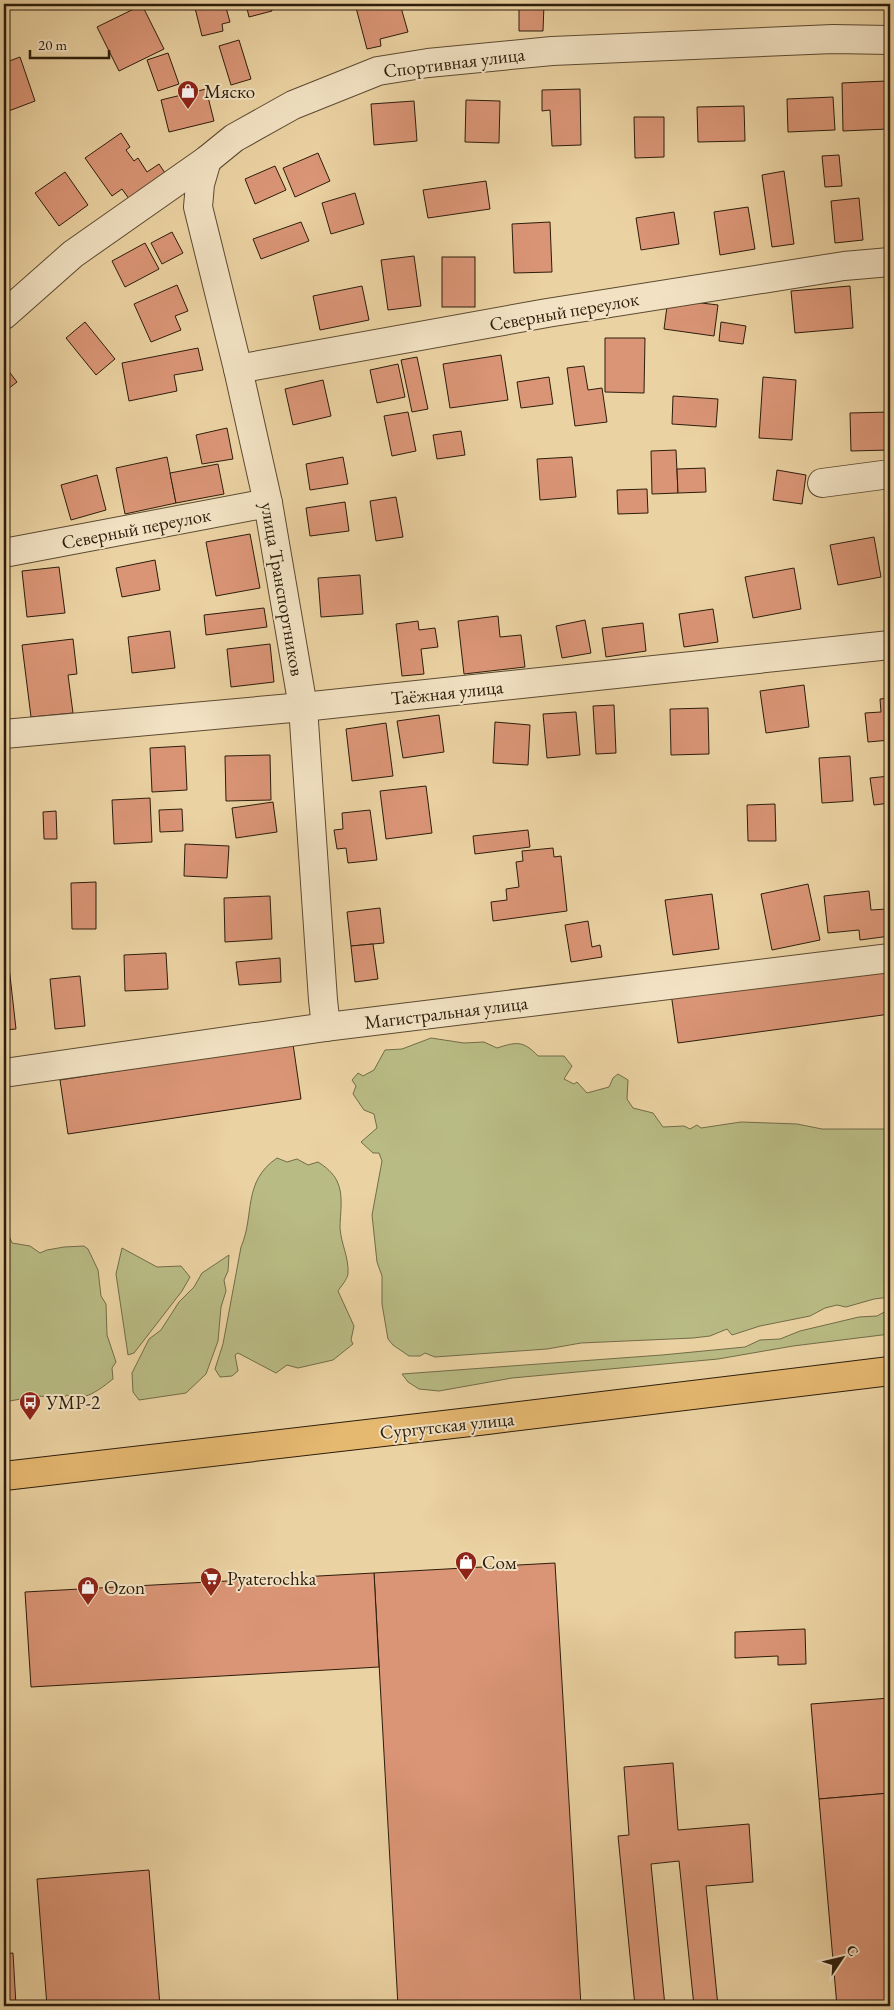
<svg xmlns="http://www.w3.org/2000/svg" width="894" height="2010" font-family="'EB Garamond',serif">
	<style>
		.green { fill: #b9bb84; stroke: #726c48 }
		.building { fill: #da9576; stroke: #2c1d0b }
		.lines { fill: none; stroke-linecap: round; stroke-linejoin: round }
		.minor-casing { stroke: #5c4a31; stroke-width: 30 }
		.major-casing { stroke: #2c1d0b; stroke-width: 30 }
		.minor { stroke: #f2e2c3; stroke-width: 28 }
		.major { stroke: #e6b971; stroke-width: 28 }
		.labels { text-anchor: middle; stroke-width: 4; stroke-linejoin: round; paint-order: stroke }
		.street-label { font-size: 19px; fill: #2c1d0b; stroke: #f2e2c3 }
		.poi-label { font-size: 19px; fill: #2c1d0b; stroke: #f2e2c3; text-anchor: start }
	</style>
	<rect width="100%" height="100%" fill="#ebd2a2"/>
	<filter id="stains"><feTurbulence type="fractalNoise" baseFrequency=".004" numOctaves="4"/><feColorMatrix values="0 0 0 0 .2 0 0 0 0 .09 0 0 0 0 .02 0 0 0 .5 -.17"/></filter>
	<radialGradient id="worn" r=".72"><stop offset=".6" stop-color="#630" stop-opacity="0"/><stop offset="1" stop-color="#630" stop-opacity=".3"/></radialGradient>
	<!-- green -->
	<g class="green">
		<path d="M 431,1038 L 464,1043 L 484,1042 L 497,1048 C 516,1042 523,1040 538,1056 L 564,1056 L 572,1066 L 564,1079 L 574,1084 L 577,1082 L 587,1093 L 609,1087 L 613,1078 L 618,1074 L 628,1080 L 627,1099 L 633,1108 L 653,1113 L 663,1127 L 684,1126 L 690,1129 L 697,1125 L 701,1128 L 741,1122 L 797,1124 L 822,1129 L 890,1129 L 890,1297 L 874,1299 L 846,1307 L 837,1305 L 825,1308 L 810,1316 L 760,1326 L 732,1335 L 727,1329 L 710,1336 L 693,1338 L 581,1343 L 547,1349 L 435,1357 L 425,1353 L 420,1356 L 409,1356 L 393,1345 L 388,1339 L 382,1304 L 382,1276 L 377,1262 L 372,1215 L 382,1161 L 379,1153 L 373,1153 L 361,1142 L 377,1128 L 374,1114 L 364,1110 L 353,1094 L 356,1086 L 352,1080 L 358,1073 L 363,1076 L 374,1070 L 385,1050 L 402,1049 Z"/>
		<path d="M 277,1158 L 287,1162 L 297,1159 L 308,1165 L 318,1162 C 326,1167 333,1173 337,1181 C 344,1195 340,1213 340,1228 C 341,1244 349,1257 348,1274 C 347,1280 341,1286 338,1291 L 354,1326 L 351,1340 L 353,1344 L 333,1360 L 298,1368 L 287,1365 L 276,1373 L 238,1353 L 235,1355 L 238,1371 L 232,1376 L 220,1377 L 215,1369 L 223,1344 L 241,1247 C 255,1215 242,1182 277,1158 Z"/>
		<path d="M 4,1224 L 12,1243 L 30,1246 L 40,1253 L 47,1250 L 64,1247 L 84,1246 L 88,1249 L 98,1270 L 101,1296 L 106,1304 L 107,1335 L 116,1362 L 112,1368 L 113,1379 C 100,1389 84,1403 67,1395 L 63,1398 L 38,1396 L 4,1402 Z"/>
		<polygon points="122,1248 157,1267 181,1266 190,1277 182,1291 134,1353 128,1355 116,1274"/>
		<polygon points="229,1255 228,1271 224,1280 226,1291 221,1307 218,1341 206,1374 186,1393 139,1400 133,1392 132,1373 149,1339 161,1330 179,1302 194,1287 202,1273"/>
		<polygon points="890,1309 890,1334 793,1346 718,1359 512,1378 439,1391 419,1389 408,1382 402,1374 662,1355 745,1347 760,1340 780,1339 800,1331 859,1317 877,1316"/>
	</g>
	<!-- building -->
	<g class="building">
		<polygon points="194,4 225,4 230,22 222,24 223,31 202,36"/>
		<polygon points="246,4 270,4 272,11 249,17"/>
		<polygon points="355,4 400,4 408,32 380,39 381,46 367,49"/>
		<polygon points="519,4 544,4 543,31 519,31"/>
		<polygon points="142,5 164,49 119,71 97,27"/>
		<polygon points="239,40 251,79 231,85 219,46"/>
		<polygon points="168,53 179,84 158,91 147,60"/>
		<polygon points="20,57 35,101 6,112 4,106 4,63"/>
		<polygon points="886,81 888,129 843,131 842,83"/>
		<polygon points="206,89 214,121 169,132 161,100"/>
		<polygon points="580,89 581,145 552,146 550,110 542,111 542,90"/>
		<polygon points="833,97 835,130 788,132 787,99"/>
		<polygon points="466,100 500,101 499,143 465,142"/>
		<polygon points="414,101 417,141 374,145 371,104"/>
		<polygon points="744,106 745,141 698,142 697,107"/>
		<polygon points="634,117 664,117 664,157 635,158"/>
		<polygon points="121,133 130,147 126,150 134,161 138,158 147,172 159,164 169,179 132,203 122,189 112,196 85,158"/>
		<polygon points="318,153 330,181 295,197 283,168"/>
		<polygon points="839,155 842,186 825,187 822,156"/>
		<polygon points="275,166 286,190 255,204 245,179"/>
		<polygon points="784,171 794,244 772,247 762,175"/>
		<polygon points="65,172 88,205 59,226 35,193"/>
		<polygon points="486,181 490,209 428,218 423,190"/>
		<polygon points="355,193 364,224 331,234 322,203"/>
		<polygon points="859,198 863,240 835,243 831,201"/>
		<polygon points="748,207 755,249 720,255 714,212"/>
		<polygon points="674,212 679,244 641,250 636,218"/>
		<polygon points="301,222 309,241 261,259 253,239"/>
		<polygon points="550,222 552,272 514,273 512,224"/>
		<polygon points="172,232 183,253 162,264 151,243"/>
		<polygon points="145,243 159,269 125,287 112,261"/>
		<polygon points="414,256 421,306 388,310 381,260"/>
		<rect x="442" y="257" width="33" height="50"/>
		<polygon points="177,285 188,311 175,316 181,330 151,342 134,304"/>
		<polygon points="362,286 369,320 320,330 313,296"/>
		<polygon points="850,286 853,328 795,333 791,291"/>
		<polygon points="668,299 718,305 714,336 664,329"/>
		<polygon points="85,322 115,359 96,375 66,338"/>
		<polygon points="721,322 746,326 743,344 719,341"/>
		<polygon points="605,338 645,338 644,393 605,392"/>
		<polygon points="198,348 203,370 174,375 177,391 129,401 122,363"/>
		<polygon points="501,355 508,400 450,408 443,364"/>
		<polygon points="417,357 428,409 412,412 401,360"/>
		<polygon points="398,364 405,397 377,403 370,370"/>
		<polygon points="4,365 17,382 4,392"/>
		<polygon points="584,366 588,390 602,388 607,422 575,426 567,368"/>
		<polygon points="549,377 553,404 521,408 517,382"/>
		<polygon points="763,377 796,380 792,440 759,438"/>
		<polygon points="323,380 331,416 293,425 285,389"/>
		<polygon points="673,396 718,399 716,427 672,424"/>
		<polygon points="408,412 416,451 392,456 384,416"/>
		<polygon points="890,412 890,450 851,451 850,413"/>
		<polygon points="227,428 233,459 202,464 196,435"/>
		<polygon points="461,431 465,455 437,459 433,435"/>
		<polygon points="676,450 678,493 652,494 651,451"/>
		<polygon points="167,457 176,503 125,514 116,468"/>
		<polygon points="343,457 348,484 310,490 306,464"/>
		<polygon points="572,457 576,497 540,500 537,459"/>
		<polygon points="218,464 224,494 176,503 170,473"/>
		<polygon points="705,468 706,492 678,493 677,469"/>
		<polygon points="777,470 806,475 802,504 773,500"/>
		<polygon points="97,475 106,510 71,520 61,485"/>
		<polygon points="647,489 648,513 618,514 617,490"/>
		<polygon points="396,497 403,537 376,541 370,501"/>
		<polygon points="345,502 349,531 310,536 306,508"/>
		<polygon points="250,534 260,588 216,596 206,542"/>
		<polygon points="874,537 881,577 838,585 830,545"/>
		<polygon points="155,560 160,590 122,597 116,568"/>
		<polygon points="59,567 65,613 27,617 22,571"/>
		<polygon points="794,568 801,609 753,618 745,577"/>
		<polygon points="360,575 363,614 321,617 318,578"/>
		<polygon points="264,608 267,627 206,635 204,615"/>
		<polygon points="713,609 718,642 684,647 679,614"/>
		<polygon points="498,616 500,637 521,635 525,667 464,674 458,621"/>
		<polygon points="585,620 591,653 562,658 556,626"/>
		<polygon points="418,621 419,630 435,628 438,647 421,649 424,674 402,676 396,624"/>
		<polygon points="643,623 646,651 606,657 602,628"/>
		<polygon points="170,631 175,668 132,673 128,637"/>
		<polygon points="73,639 77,674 68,675 73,713 31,717 22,645"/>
		<polygon points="270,644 274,682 231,687 227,649"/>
		<polygon points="804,685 809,727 766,733 760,691"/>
		<polygon points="890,698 890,740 868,742 865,713 881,712 880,699"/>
		<polygon points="614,705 616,753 596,754 593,706"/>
		<polygon points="708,708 709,754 671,755 670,709"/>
		<polygon points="576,712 580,755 547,758 543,714"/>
		<polygon points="439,715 444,752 403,758 397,721"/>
		<polygon points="495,722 530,725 528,765 493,763"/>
		<polygon points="386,723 393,776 352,781 346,729"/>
		<polygon points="185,746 187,790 152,792 150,748"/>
		<polygon points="270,755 271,800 226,801 225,756"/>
		<polygon points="850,756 853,801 822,803 819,758"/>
		<polygon points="890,776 890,803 874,805 870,778"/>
		<polygon points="426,786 432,833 386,839 380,791"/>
		<polygon points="150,798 152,842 114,844 112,800"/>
		<polygon points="273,802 277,832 236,838 232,808"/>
		<polygon points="775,804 776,841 748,841 747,805"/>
		<polygon points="182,809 183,831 160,832 159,810"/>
		<polygon points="370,810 377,860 348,863 346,848 337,849 334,830 343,829 342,813"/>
		<polygon points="56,811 57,839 44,839 43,812"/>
		<polygon points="528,830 530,847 475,854 473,836"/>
		<polygon points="185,844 229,846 227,878 184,876"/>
		<polygon points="553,848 554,857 561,856 567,911 493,921 491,902 507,900 506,889 519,887 516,862 523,861 522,851"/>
		<polygon points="96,882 96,929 72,929 71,883"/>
		<polygon points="808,884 820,940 772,950 761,894"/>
		<polygon points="869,891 871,910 887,909 890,936 860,940 859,930 828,933 824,896"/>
		<polygon points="712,894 719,949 673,955 665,900"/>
		<polygon points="270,896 272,939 225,942 224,898"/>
		<polygon points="380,908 384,943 351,946 347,912"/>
		<polygon points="588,921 592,947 600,945 602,957 571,962 565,925"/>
		<polygon points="373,944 378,979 355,982 351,946"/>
		<polygon points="4,949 7,949 16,1029 4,1030"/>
		<polygon points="166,953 168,989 125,991 124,955"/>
		<polygon points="280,958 281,982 239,985 236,962"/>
		<polygon points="890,963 890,1014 678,1043 671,993"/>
		<polygon points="80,976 85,1026 55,1029 50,979"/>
		<polygon points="293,1044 301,1099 68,1134 60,1080"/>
		<polygon points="555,1563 581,2006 398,2006 374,1573"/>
		<polygon points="374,1573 379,1667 31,1687 25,1592"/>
		<polygon points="805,1629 806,1664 778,1665 778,1656 735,1658 735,1632"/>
		<polygon points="890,1698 890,1793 819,1799 811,1704"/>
		<polygon points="673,1763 678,1830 749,1824 753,1882 706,1886 718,2006 694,2006 679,1861 651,1864 665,2006 635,2006 618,1836 629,1835 624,1767"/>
		<polygon points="890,1793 890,2006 837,2006 819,1799"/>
		<polygon points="149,1870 160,2006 47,2006 37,1879"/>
		<polygon points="13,1953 16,2006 4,2006 4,1954"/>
	</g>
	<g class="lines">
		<!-- minor casing -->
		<g class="minor-casing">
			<g id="minor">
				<polyline points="207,160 200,184 198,207 238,369 268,503 303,707 323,1000 326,1027"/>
				<polyline points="4,315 73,254 207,160 234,138 293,105 378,71 428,63 552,51 833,39 890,40"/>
				<polyline points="238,369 547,313 844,266 890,262"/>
				<polyline points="822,483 890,474"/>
				<polyline points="4,553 268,503"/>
				<polyline points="4,734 303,707 890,645"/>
				<polyline points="4,1073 326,1027 890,958"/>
			</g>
		</g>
		<!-- major casing -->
		<g class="major-casing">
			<polyline id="major" points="4,1476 487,1420 890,1371"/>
		</g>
		<!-- minor -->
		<use href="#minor" class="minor"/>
		<!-- major -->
		<use href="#major" class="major"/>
	</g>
	<!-- icons -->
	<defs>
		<g id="shop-pin" transform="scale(1.125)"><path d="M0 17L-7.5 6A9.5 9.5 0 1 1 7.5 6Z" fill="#8f2418" stroke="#f2e2c3"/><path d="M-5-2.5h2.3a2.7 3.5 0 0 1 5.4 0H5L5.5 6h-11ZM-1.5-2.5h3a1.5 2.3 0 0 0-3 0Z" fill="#fff"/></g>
		<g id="bus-pin" transform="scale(1.125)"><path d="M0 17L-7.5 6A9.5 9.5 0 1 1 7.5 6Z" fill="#8f2418" stroke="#f2e2c3"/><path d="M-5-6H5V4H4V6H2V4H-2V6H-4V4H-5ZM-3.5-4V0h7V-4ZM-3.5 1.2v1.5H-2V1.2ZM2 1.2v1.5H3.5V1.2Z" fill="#fff"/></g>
		<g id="supermarket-pin" transform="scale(1.125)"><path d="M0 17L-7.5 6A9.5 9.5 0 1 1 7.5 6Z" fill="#8f2418" stroke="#f2e2c3"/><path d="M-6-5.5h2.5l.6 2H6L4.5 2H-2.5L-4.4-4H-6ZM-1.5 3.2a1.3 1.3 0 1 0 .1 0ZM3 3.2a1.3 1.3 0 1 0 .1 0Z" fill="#fff"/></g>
	</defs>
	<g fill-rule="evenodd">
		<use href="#shop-pin" x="188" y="91"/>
		<use href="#bus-pin" x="30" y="1402"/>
		<use href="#shop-pin" x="466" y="1562"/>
		<use href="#supermarket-pin" x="211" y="1578"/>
		<use href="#shop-pin" x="88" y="1587"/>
	</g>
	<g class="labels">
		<!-- street labels -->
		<g class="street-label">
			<text transform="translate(454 62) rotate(-7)" y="7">Спортивная улица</text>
			<text transform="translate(564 311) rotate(-10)" y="7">Северный переулок</text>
			<text transform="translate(136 528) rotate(-11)" y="7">Северный переулок</text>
			<text transform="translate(283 589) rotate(80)" y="7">улица Транспортников</text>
			<text transform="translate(447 692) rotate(-6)" y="7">Таёжная улица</text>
			<text transform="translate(446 1012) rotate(-7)" y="7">Магистральная улица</text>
			<text transform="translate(447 1425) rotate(-6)" y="7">Сургутская улица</text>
		</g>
		<!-- poi labels -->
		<g class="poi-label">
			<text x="204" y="98">Мяско</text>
			<text x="46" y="1409">УМР-2</text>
			<text x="482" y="1569">Сом</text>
			<text x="227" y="1585">Pyaterochka</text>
			<text x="104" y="1594">Ozon</text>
		</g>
	</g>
	<!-- margin -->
	<rect width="894" height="2010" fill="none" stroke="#ebd2a2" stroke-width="20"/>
	<rect x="5" y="5" width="884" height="2000" fill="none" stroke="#2c1d0b" stroke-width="2.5"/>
	<rect x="10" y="10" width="874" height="1990" fill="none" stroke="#2c1d0b"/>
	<!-- north arrow -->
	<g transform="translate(842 1958) rotate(55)" stroke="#f2e2c3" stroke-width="4" paint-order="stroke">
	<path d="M0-4L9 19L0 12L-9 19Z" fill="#2c1d0b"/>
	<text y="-8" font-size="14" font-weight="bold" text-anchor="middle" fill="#2c1d0b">С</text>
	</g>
	<!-- scale -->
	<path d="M30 50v8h79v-8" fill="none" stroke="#2c1d0b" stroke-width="2.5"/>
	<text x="38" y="50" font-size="15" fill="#2c1d0b" stroke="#f2e2c3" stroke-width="4" paint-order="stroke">20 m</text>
	<rect width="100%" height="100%" filter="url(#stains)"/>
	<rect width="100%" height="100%" fill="url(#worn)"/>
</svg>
